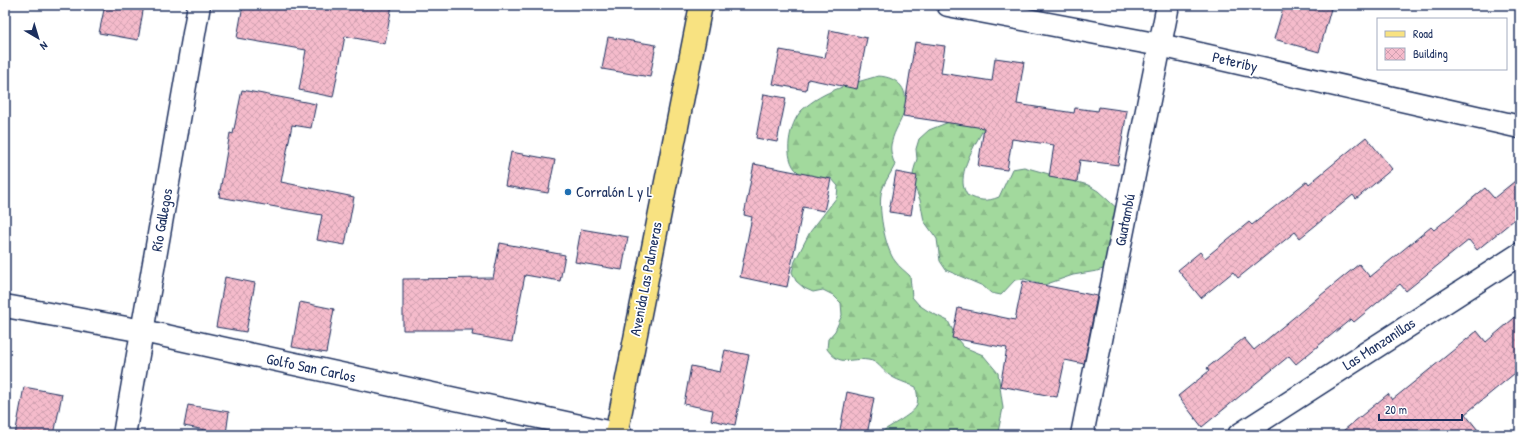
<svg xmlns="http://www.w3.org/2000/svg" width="1525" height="440" font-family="'Patrick Hand',sans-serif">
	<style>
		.forest { fill: url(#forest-firs); stroke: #5e847e }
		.building { fill: url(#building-cross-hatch); stroke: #1b2f5e }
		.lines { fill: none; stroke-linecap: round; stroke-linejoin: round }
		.minor-casing { stroke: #1b2f5e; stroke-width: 25 }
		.major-casing { stroke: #1b2f5e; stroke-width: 25 }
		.minor { stroke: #fff; stroke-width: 22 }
		.major { stroke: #f8e281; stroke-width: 22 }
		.poi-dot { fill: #1f6fb2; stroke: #fff; stroke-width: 1.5 }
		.labels { text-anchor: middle; stroke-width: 3.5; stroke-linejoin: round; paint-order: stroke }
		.street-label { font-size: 15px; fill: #1b2f5e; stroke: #fff }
		.poi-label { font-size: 15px; fill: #1b2f5e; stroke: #fff; text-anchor: start }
	</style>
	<defs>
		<pattern id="forest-firs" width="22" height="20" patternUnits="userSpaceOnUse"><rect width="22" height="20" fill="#a2d99d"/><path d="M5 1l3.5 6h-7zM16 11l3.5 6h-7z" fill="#8bbb8a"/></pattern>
		<pattern id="building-cross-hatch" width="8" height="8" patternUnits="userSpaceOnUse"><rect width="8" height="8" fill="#f5bbcb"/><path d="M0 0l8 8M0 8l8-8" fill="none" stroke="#d1a1b1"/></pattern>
	</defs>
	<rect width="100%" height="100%" fill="#fff"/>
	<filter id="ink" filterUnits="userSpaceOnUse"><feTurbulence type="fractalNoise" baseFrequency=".025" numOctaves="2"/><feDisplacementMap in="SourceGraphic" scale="8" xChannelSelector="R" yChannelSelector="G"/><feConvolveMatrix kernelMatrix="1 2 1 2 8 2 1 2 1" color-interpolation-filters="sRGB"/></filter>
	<g filter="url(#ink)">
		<!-- forest -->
		<g class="forest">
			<path d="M 878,76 C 899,77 910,90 904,112 C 901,122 894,131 892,141 C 889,149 892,157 895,165 C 891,173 885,181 882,190 C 877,205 885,249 895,261 C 899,267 905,271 910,276 L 912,297 L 919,305 L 928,311 L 948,321 L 957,339 L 964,347 L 983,355 L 998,373 L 1003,408 L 998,432 L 996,435 L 877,435 C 886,428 912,415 916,407 C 919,400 917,394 916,387 C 907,383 895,380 888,374 C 881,369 878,361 868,360 C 849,357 841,368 827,349 L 828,339 L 835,331 L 842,315 L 841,303 L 833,295 L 823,290 L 813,292 L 804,288 L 796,281 L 792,272 L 795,261 L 810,232 L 837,197 L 838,186 L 831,178 C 820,178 807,179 798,172 C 782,159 789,123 802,110 C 824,90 851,84 878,76 Z"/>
			<path d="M 988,121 C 979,138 962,163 963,183 C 963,187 965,191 967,195 C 979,201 987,202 999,197 L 1012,169 L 1024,167 L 1088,185 L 1098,191 L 1121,212 L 1106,268 L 1097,271 L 1073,275 L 1044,285 L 1025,279 L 1015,280 L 1001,295 L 991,293 L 983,286 L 946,270 L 940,261 L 937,239 L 924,221 L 920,200 L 912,181 L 914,169 L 917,159 L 916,149 L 919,139 L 929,130 L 949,122 Z"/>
		</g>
		<!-- building -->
		<g class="building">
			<polygon points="105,5 144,5 138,40 99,33"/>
			<polygon points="243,5 392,5 385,44 345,36 333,97 299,90 306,50 237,38"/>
			<polygon points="1284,5 1332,5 1319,52 1274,39"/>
			<polygon points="830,30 867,38 857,89 808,79 806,90 773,84 780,50 825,58"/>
			<polygon points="608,37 656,45 650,77 602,69"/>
			<polygon points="915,42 945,46 941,73 992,81 995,58 1024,62 1017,104 1074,113 1075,108 1098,111 1099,107 1127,111 1118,165 1080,160 1077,182 1049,177 1054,145 1012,139 1007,170 978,166 984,128 903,116"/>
			<polygon points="242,90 316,104 311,128 292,125 281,182 354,197 345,245 317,240 322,215 219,197 230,133 233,134"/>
			<polygon points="764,94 786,98 777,142 756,138"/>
			<polygon points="1366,137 1392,169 1356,199 1353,195 1300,238 1295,232 1238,278 1233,272 1201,298 1178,270 1200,252 1205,258 1249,222 1252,225 1307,181 1309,184"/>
			<polygon points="511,152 555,160 548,193 505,186"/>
			<polygon points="754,164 831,179 824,211 803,207 787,287 740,277 752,217 744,215"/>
			<polygon points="896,172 917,176 911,215 889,212"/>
			<polygon points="1520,177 1520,215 1477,250 1469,240 1406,291 1400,284 1354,322 1351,319 1296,364 1289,356 1202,427 1178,396 1209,371 1207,368 1244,338 1254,350 1359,264 1370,277 1431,227 1434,230 1485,188 1494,198"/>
			<polygon points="581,229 628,237 622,270 575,262"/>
			<polygon points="500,243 565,255 560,281 525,275 512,342 472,335 473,330 403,330 403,279 493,278"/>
			<polygon points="225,277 255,283 246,332 216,327"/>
			<polygon points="1023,281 1097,296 1084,364 1065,360 1057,397 1000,386 1007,348 952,338 958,308 1015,320"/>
			<polygon points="300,302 334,309 326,353 292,347"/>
			<polygon points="1520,313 1520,369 1465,414 1482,435 1338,435 1388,394 1392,400 1477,331 1486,342"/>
			<polygon points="725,350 749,355 735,425 711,420 713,410 684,404 691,366 720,372"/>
			<polygon points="24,387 62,394 54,435 15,435"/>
			<polygon points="847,392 874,398 867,435 839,435"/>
			<polygon points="188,405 229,412 226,434 184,426"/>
		</g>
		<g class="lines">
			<!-- minor casing -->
			<g class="minor-casing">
				<g id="minor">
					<polyline points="948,5 1160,45 1520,127"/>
					<polyline points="5,306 143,331 621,435"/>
					<polyline points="124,435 199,5"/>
					<polyline points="1082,435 1168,5"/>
					<polyline points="1239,435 1520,254"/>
				</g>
			</g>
			<!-- major casing -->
			<g class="major-casing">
				<polyline id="major" points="616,435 701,5"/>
			</g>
			<!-- minor -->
			<use href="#minor" class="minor"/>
			<!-- major -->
			<use href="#major" class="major"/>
		</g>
	</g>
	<!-- markers -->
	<circle class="poi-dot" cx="568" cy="192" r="4"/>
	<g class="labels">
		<!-- street labels -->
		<g class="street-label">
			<text transform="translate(1235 62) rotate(13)" y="5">Peteriby</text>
			<text transform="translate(162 220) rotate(-80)" y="5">Río Gallegos</text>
			<text transform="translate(1125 220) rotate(-79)" y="5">Guatambú</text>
			<text transform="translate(646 279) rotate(-79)" y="5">Avenida Las Palmeras</text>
			<text transform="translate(1379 344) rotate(-33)" y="5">Las Manzanillas</text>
			<text transform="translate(311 368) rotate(12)" y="5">Golfo San Carlos</text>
		</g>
		<!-- poi labels -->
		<g class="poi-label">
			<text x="576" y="197">Corralón L y L</text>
		</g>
	</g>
	<!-- margin -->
	<rect width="1525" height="440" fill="none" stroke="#fff" stroke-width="20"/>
	<rect x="10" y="10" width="1505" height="420" fill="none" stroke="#1b2f5e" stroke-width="1.5" filter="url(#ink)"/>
	<!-- legend -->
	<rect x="1377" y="18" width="130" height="52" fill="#ffffff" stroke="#a4acbf"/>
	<rect x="1385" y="31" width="20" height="6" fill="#f8e281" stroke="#a4acbf"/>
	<text x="1413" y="38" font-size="12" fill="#1b2f5e">Road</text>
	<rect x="1385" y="48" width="20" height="12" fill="url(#building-cross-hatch)" stroke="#a4acbf"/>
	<text x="1413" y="58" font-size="12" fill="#1b2f5e">Building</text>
	<!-- north arrow -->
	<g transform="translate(38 38) rotate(142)" stroke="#ffffff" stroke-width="3" paint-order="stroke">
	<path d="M0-3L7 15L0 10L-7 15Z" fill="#1b2f5e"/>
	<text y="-6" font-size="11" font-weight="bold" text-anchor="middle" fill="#1b2f5e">N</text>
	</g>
	<!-- scale -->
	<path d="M1379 414v6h83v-6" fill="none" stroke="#1b2f5e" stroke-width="2"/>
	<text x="1385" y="414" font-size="12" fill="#1b2f5e" stroke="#ffffff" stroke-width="3" paint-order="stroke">20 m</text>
</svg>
